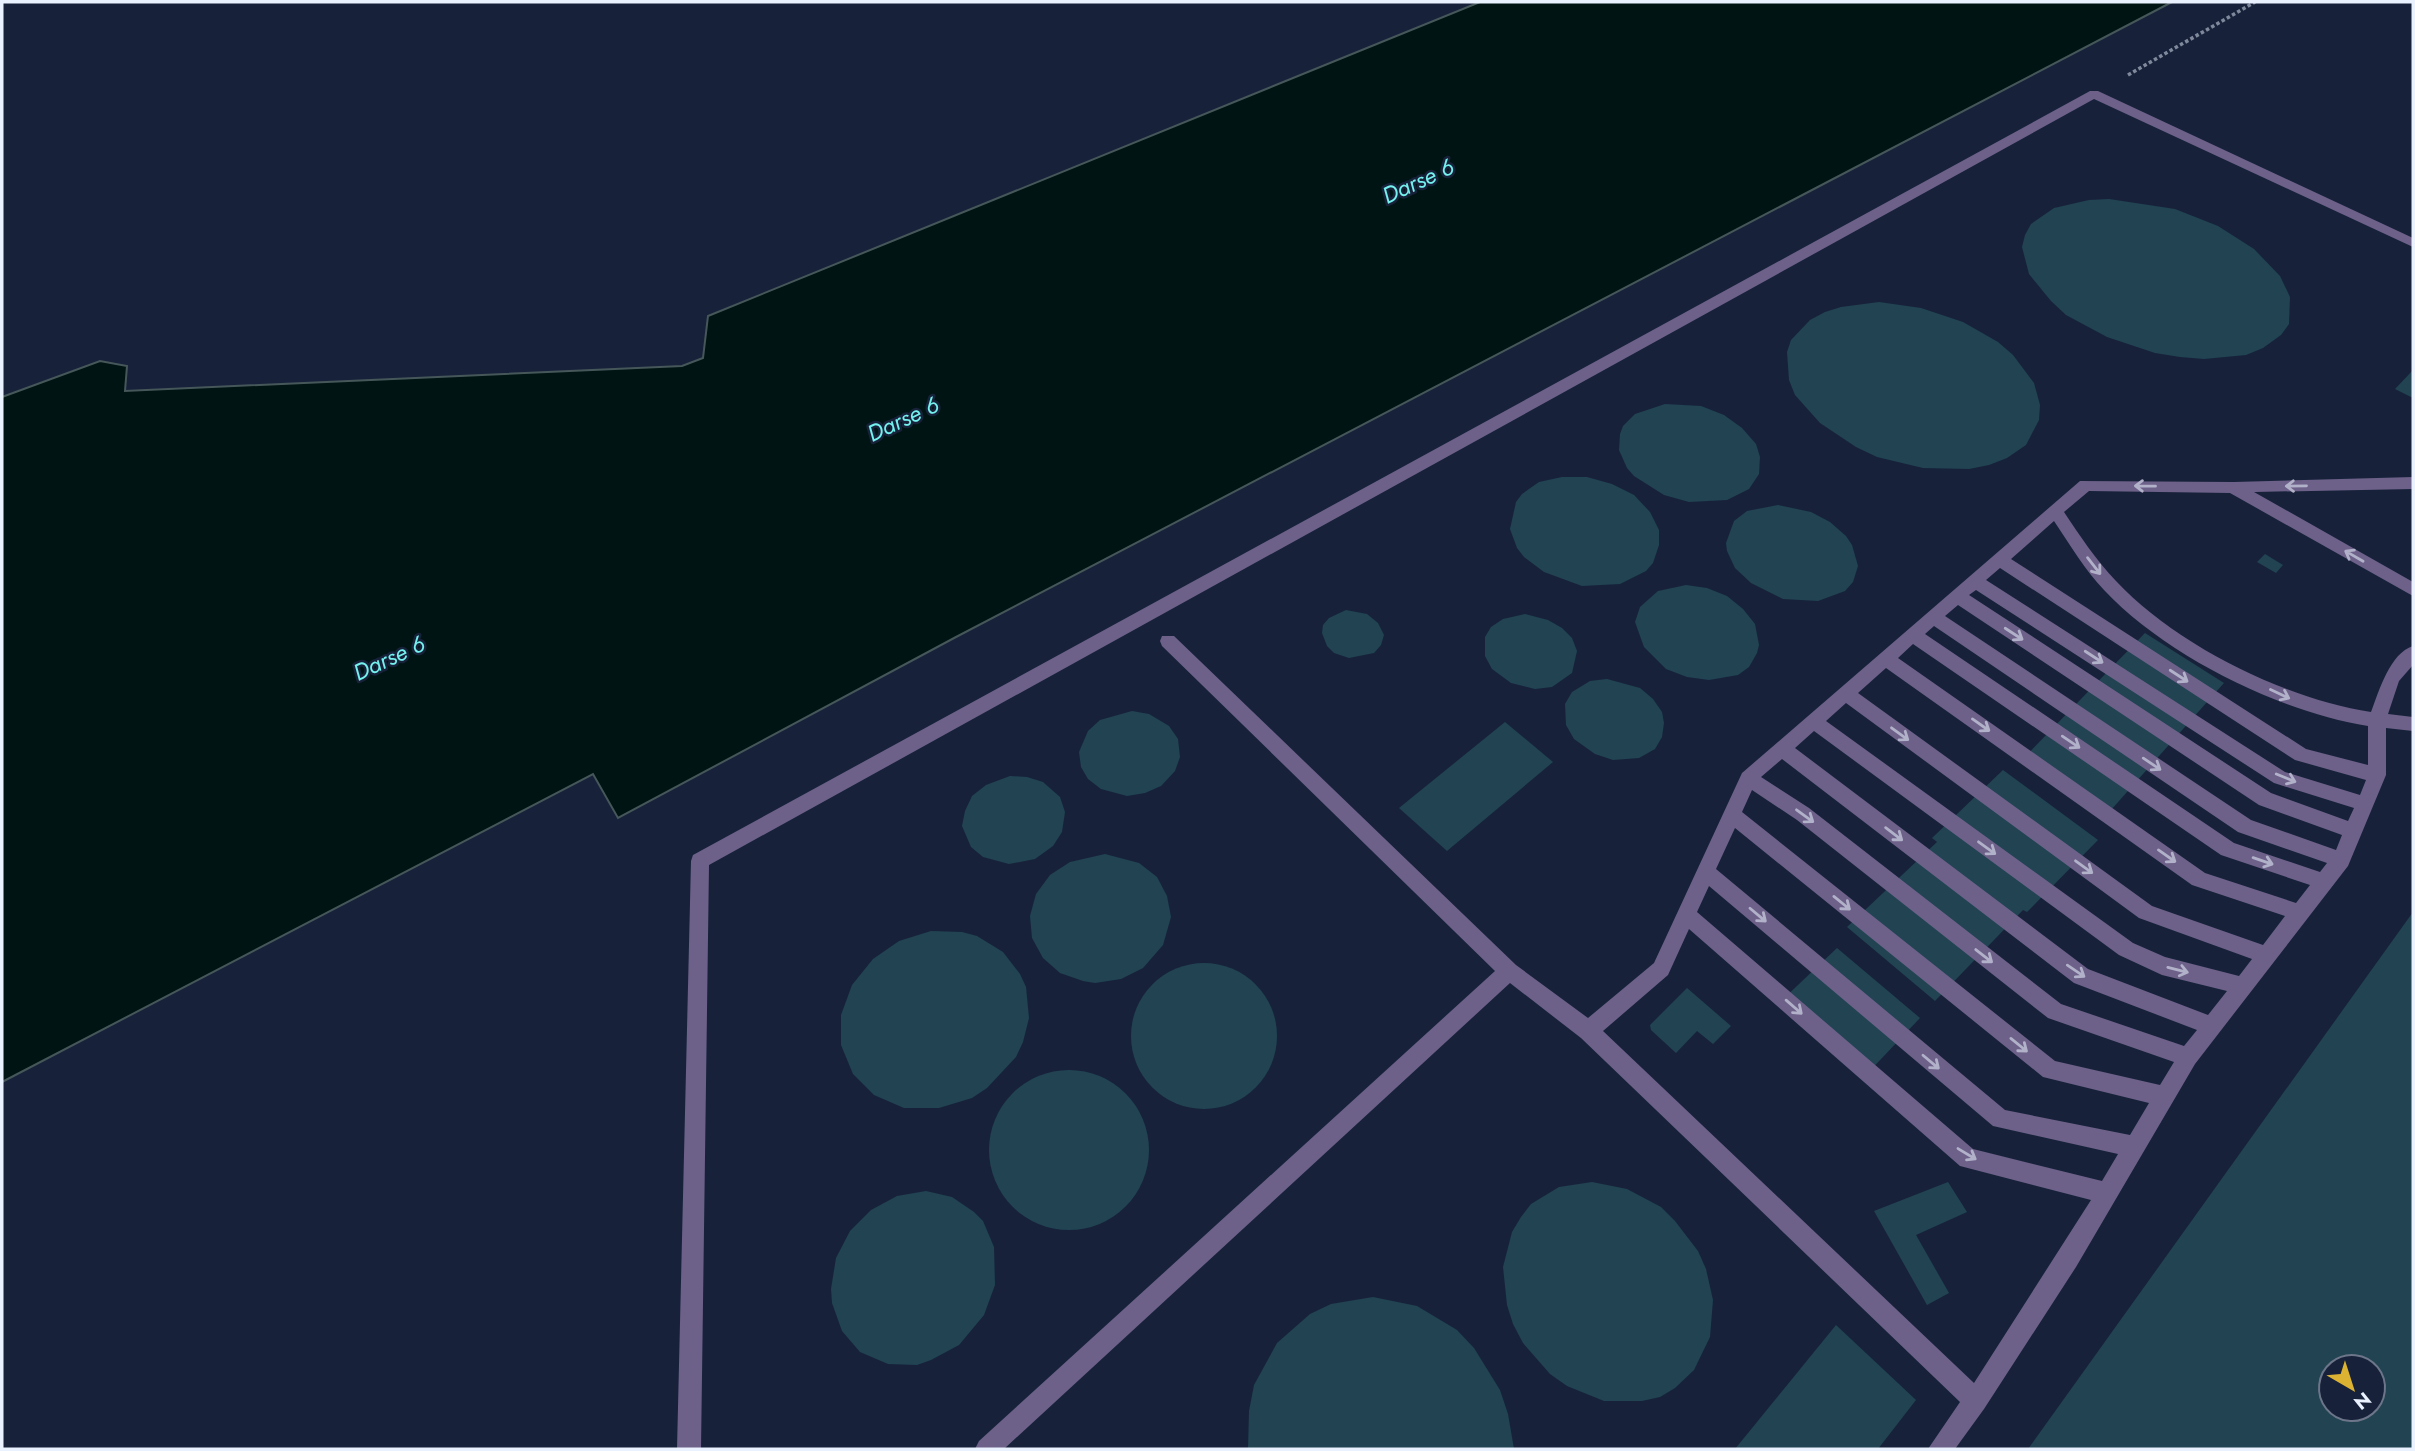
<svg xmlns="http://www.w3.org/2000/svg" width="2415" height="1451" font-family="Jost,sans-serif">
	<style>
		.water { fill: #001413; stroke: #46575a; stroke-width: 2 }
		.building { fill: #214352; fill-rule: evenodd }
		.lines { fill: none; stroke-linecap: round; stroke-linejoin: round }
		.path { stroke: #80899c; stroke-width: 3.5; stroke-dasharray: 3.5 2.5; stroke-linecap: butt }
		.lane { fill: #6d6189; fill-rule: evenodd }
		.oneway { stroke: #b2b1ca }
		.labels { text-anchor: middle; stroke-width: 5; stroke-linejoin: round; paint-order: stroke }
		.water-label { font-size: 23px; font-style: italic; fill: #74f1ee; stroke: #17223a }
	</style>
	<rect width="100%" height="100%" fill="#17223a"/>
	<!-- water -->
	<polygon class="water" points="1480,2 2172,2 956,637 618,818 593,774 2,1082 2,397 100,361 127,366 125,391 682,366 703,358 708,316"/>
	<!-- building -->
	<g class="building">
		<polygon points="2109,199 2175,209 2218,226 2254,249 2280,276 2290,297 2289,324 2281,335 2263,348 2246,355 2204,359 2180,357 2155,353 2107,337 2066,315 2051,301 2029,274 2022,247 2025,235 2031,224 2054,208 2089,200"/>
		<polygon points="1879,302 1921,308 1963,322 1998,342 2013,355 2034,383 2040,405 2039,420 2026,445 2007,458 1989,465 1969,469 1923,468 1877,457 1856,447 1820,423 1795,395 1789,380 1787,352 1791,340 1810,320 1825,312 1841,307"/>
		<polygon points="2413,370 2413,398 2395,389"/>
		<polygon points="1665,404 1701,406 1724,415 1742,428 1756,444 1760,457 1759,474 1749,489 1727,500 1689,502 1664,495 1634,476 1627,468 1619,450 1620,434 1623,426 1635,414"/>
		<polygon points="1562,477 1587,477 1612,484 1634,495 1650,512 1659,530 1659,545 1653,563 1646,571 1620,584 1582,586 1544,572 1524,557 1517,548 1510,529 1516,502 1522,494 1539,482"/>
		<polygon points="1778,505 1811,512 1830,522 1846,536 1852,545 1858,566 1853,582 1845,591 1818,601 1783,599 1751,583 1735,568 1727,551 1726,543 1734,521 1747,511"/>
		<polygon points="2265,554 2283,565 2276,573 2257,562"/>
		<polygon points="1686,585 1707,588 1727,596 1743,609 1755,624 1759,645 1757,653 1749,667 1738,675 1709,680 1687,677 1666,669 1644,647 1635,622 1640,607 1658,591"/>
		<polygon points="1346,610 1367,614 1378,623 1384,635 1381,645 1374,653 1349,658 1334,653 1327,646 1322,633 1323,625 1329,618"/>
		<polygon points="1525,614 1548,620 1562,628 1572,638 1577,651 1572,673 1552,687 1535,689 1511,683 1492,669 1485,656 1485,637 1491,627 1503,619"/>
		<polygon points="2145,633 2224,683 2103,819 2020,762"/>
		<polygon points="1607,679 1640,688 1653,699 1662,712 1664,723 1662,737 1655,749 1639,758 1613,760 1595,754 1574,739 1566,725 1565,704 1572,692 1590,681"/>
		<polygon points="1132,711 1149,714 1169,726 1178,739 1180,757 1175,771 1161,786 1145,793 1127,796 1101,789 1088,779 1081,767 1079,752 1088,731 1100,720"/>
		<polygon points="1505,722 1553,762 1447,851 1399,808"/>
		<polygon points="2003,770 2098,840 2027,912 2023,910 1935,1001 1847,927 1937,842 1932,838"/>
		<polygon points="1010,776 1027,777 1043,782 1060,797 1065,812 1062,832 1053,846 1035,859 1009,864 983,857 971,847 962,826 965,811 972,796 986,785"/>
		<polygon points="1105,854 1139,863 1157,877 1167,896 1171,917 1163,945 1143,968 1121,979 1095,983 1083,981 1060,973 1043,958 1032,938 1030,916 1036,894 1050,875 1070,862"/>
		<path d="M 2413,912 L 2413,1449 L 2028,1449 ZM 2331,1367 L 2373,1367 L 2373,1409 L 2331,1409 Z"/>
		<polygon points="931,931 962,932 977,936 1003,952 1020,974 1026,987 1029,1018 1023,1042 1016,1057 987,1088 972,1098 939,1108 904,1108 874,1095 853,1074 841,1045 841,1015 852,985 873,959 899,941"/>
		<polygon points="1837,948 1920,1018 1863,1078 1779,1003"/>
		<circle cx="1204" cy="1036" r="73"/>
		<polygon points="1687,988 1731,1026 1713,1044 1697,1031 1676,1053 1651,1030 1650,1025"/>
		<circle cx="1069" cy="1150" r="80"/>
		<polygon points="1592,1182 1627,1189 1661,1207 1675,1221 1698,1251 1706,1269 1713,1300 1710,1337 1694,1370 1675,1388 1660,1397 1642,1401 1604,1401 1567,1386 1550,1374 1523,1343 1513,1324 1507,1305 1503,1267 1512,1232 1521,1217 1531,1204 1559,1187"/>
		<polygon points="1948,1182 1967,1212 1916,1235 1949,1293 1927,1305 1874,1211"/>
		<polygon points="926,1191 952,1197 974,1212 983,1221 994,1247 995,1285 984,1315 959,1345 931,1360 917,1365 888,1364 860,1352 842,1331 832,1303 831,1289 836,1258 850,1231 871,1210 897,1196"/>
		<polygon points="1373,1297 1417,1306 1457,1330 1474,1348 1500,1390 1508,1414 1514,1449 1248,1449 1249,1411 1254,1385 1277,1343 1310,1314 1331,1304"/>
		<polygon points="1836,1325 1916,1400 1878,1449 1735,1449"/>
	</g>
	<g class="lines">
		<!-- path -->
		<polyline class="path" points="2128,75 2255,2"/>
		<!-- lane -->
		<g class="lane">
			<polygon points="2090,91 2098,91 2413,238 2413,247 2094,99 709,865 701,1449 677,1449 691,861 693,855"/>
			<path d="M 2413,477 L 2413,489 L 2254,492 L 2413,582 L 2413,596 L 2230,493 L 2089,491 L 2064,512 C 2080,536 2096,560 2116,581 C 2176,645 2285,699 2371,712 C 2379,691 2390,653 2413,646 L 2413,665 L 2399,681 L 2388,714 L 2413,717 L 2413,731 L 2386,728 L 2386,775 L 2348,866 L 2195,1064 L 2076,1267 L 1984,1409 L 1955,1449 L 1928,1449 L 1960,1402 L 1581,1038 L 1510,983 L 1004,1449 L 975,1449 L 979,1441 L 1495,971 L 1162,646 L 1160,641 L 1162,636 L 1174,636 L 1516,965 L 1588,1018 L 1654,963 L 1742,773 L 2080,481 L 2234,482 ZM 2054,521 C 2070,545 2085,570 2104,590 C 2166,656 2280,712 2368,726 L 2368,765 L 2306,749 L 2011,559 ZM 2000,568 L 2295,760 L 2366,780 L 2360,795 L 2285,772 L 1986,580 ZM 1976,590 L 2274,783 L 2354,808 L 2348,821 L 2271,793 L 1969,595 ZM 1958,605 L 2259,805 L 2342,835 L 2336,850 L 2251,820 L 1945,616 ZM 1934,626 L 2238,832 L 2327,863 L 2320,872 L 2234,843 L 1925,634 ZM 1913,644 L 2221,855 L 2310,885 L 2296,903 L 2205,873 L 1898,658 ZM 1886,668 L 2192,885 L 2285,916 L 2263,945 L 2152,906 L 1858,693 ZM 1846,703 L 2139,918 L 2252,959 L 2239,976 L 2165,957 L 2133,943 L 1826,721 ZM 1814,731 L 2119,955 L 2162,975 L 2227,991 L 2208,1015 L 2088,969 L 1795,748 ZM 1782,759 L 2074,983 L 2197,1030 L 2184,1046 L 2061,1004 L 1809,808 L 1761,777 ZM 1752,790 L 1797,820 L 2048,1018 L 2174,1062 L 2160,1085 L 2055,1061 L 1742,812 ZM 1735,828 L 2043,1077 L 2149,1103 L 2130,1135 L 2005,1110 L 1716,869 ZM 1709,886 L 1993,1126 L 2118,1154 L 2102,1181 L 1973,1149 L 1697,912 ZM 1689,929 L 1960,1166 L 2091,1200 L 1974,1383 L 1603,1031 L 1668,975 Z"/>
		</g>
	</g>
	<!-- one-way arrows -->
	<defs><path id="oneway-shaft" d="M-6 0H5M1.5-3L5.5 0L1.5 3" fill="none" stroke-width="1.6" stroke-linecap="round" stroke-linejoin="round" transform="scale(1.75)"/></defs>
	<g class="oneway">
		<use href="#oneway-shaft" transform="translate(2145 486) rotate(-179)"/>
		<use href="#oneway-shaft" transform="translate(2296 486) rotate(179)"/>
		<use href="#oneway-shaft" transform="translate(2354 556) rotate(-150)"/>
		<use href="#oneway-shaft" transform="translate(2094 566) rotate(52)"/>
		<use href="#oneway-shaft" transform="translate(2014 634) rotate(33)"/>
		<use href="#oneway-shaft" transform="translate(2094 657) rotate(33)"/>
		<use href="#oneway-shaft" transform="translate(2179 676) rotate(33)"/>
		<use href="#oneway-shaft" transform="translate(2280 694) rotate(25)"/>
		<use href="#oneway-shaft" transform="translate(1981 725) rotate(35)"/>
		<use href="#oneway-shaft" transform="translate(1900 734) rotate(36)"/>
		<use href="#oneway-shaft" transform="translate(2071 742) rotate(34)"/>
		<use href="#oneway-shaft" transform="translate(2152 764) rotate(34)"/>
		<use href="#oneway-shaft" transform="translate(2286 778) rotate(22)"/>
		<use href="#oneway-shaft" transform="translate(1805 816) rotate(36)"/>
		<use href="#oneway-shaft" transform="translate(1894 834) rotate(37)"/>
		<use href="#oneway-shaft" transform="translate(1987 848) rotate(36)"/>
		<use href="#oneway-shaft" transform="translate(2167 856) rotate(35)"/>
		<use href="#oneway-shaft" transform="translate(2263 861) rotate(19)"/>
		<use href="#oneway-shaft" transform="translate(2084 867) rotate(36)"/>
		<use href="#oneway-shaft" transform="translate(1842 903) rotate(39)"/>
		<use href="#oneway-shaft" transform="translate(1758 915) rotate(40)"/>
		<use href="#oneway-shaft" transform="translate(1984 956) rotate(38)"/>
		<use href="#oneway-shaft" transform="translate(2178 970) rotate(14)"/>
		<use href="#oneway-shaft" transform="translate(2076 971) rotate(34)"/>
		<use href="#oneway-shaft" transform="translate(1794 1007) rotate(41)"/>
		<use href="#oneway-shaft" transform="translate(2019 1045) rotate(39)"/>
		<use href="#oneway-shaft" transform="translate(1931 1062) rotate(40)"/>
		<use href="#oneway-shaft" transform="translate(1967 1154) rotate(31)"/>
	</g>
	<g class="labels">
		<!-- water labels -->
		<g class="water-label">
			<text transform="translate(1418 181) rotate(-25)" y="8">Darse 6</text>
			<text transform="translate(903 419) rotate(-25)" y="8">Darse 6</text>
			<text transform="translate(389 658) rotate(-25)" y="8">Darse 6</text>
		</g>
	</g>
	<!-- border -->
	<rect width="2415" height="1451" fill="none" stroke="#ebf2ff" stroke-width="7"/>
	<!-- north arrow -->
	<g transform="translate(2352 1388) rotate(141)"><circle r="33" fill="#17223a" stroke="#6c7589" stroke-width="2"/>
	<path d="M0-5L12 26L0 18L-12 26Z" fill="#dcb233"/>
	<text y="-10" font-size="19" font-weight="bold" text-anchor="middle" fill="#ebf2ff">N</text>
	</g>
</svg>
